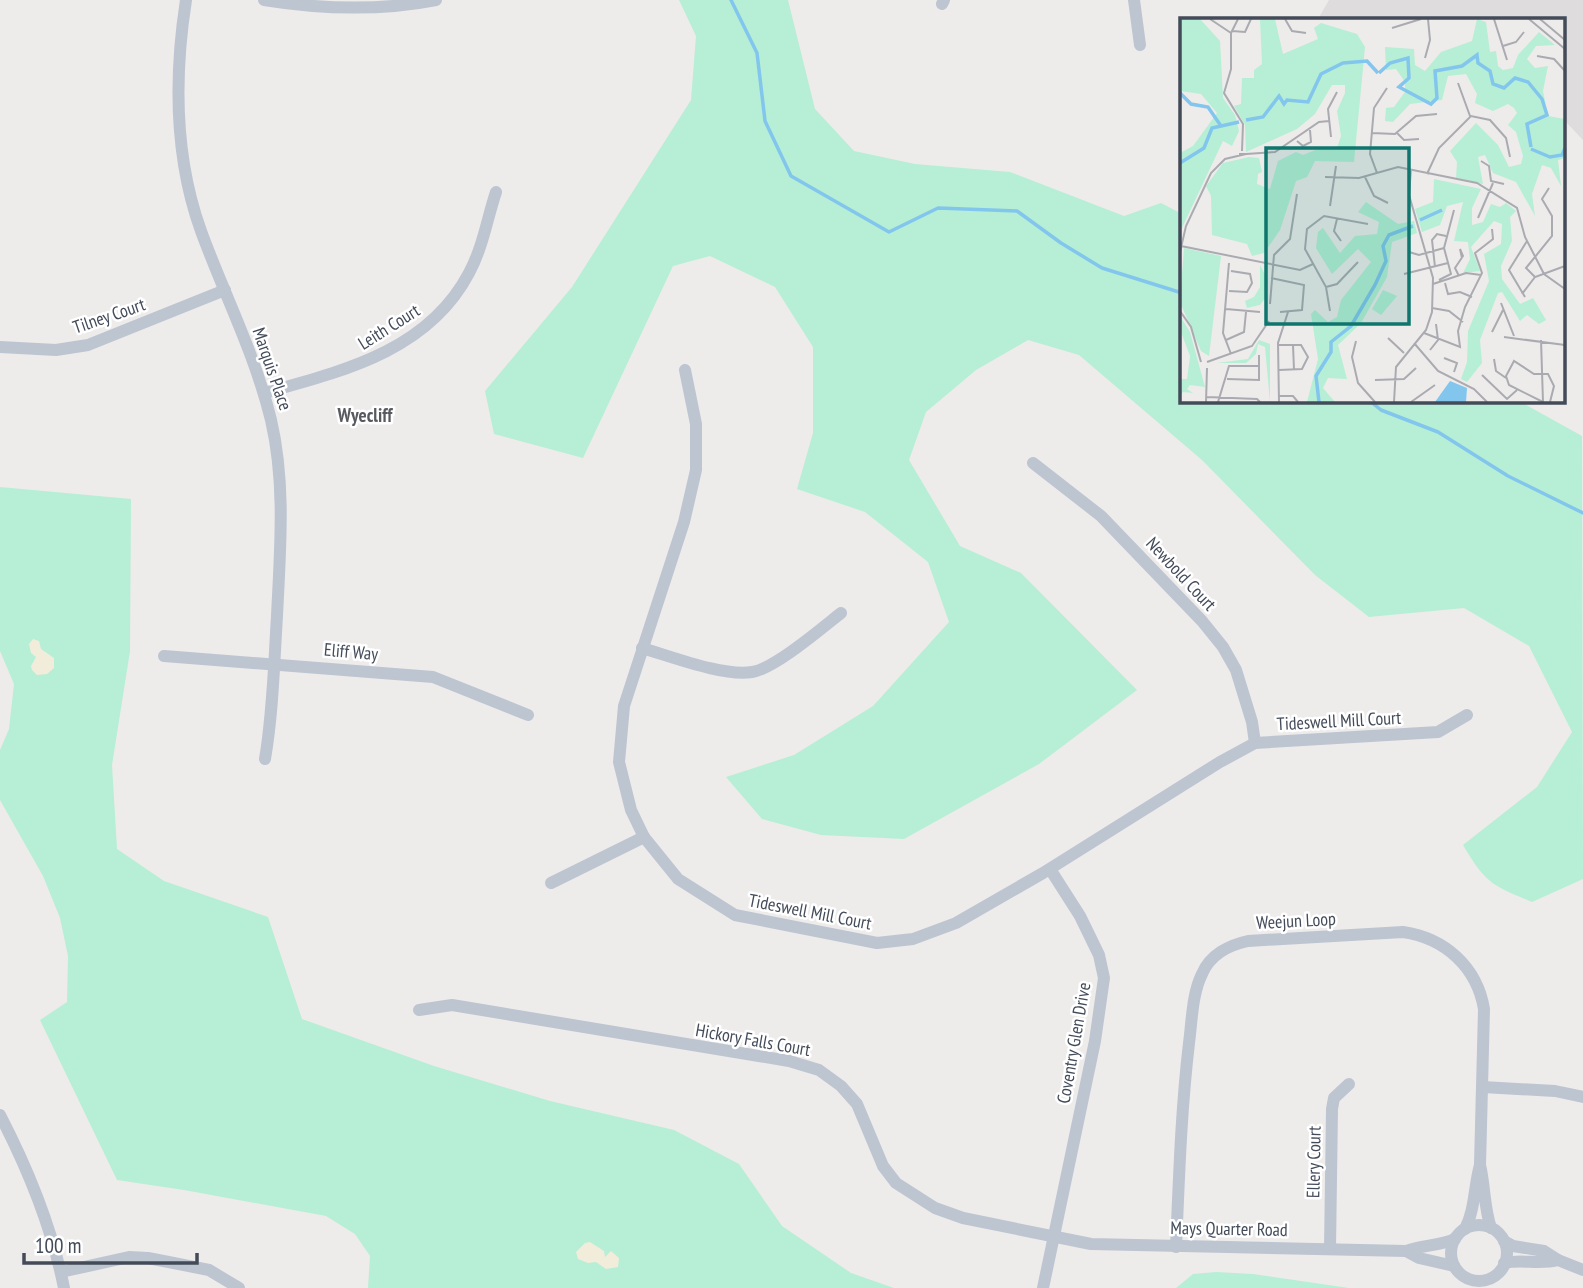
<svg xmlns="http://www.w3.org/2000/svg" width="1583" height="1288" font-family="'PT Sans Narrow',sans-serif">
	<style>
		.education { fill: #dfdcdd }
		.green { fill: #b6efd5 }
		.sand { fill: #f1edda }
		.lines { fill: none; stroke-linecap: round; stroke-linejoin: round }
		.stream { stroke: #82c6ed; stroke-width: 3.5 }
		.street { stroke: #bdc5d1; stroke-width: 12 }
		.labels { text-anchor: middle; stroke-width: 5; stroke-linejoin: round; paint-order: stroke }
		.street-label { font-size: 18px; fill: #434b59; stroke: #fff }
		.neighbourhood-label { font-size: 19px; font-weight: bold; fill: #585a60; stroke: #fff }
		.inset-river { fill: none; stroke: #82c6ed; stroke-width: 3.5 }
		.inset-road { fill: none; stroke: #aaabb1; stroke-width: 2 }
		.view { fill: #0f766e; fill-opacity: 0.15; stroke: #0f766e; stroke-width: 3.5 }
		.inset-edge { fill: none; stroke: #434b59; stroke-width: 3.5 }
	</style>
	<rect width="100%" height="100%" fill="#eeebeb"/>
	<!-- education -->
	<polygon class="education" points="1329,0 1583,0 1583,140 1564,120 1564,19 1318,19"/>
	<!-- green -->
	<g class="green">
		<path d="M 679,0 L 788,0 L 815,109 L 854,151 L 915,164 L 1010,172 L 1124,216 L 1161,203 L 1182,214 L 1182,401 L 1519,401 L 1582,436 L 1583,879 L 1532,902 C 1492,885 1486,884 1463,845 L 1537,787 L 1572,732 L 1529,646 L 1464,608 L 1369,617 L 1315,575 L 1202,460 L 1079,355 L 1028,340 L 976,370 L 926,412 L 909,460 L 960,546 L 1021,573 L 1137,690 L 1039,764 L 904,839 L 821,835 L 762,819 L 726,777 L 794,755 L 873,706 L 949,622 L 928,562 L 865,512 L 797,489 L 813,433 L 813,347 L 775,287 L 710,256 L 673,266 L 583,458 L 494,434 L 485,391 L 572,287 L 691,100 L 696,36 Z"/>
		<polygon points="0,487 131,499 130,651 112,765 117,849 164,881 268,917 302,1019 434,1066 550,1101 674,1130 739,1164 782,1226 851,1273 894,1288 368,1288 370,1256 355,1234 326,1216 184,1190 117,1180 40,1020 67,1002 68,956 60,918 43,876 0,800 0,750 9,729 14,684 0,651"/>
		<polygon points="1216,1272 1253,1274 1349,1288 1176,1288 1193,1274"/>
	</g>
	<!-- sand -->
	<g class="sand">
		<polygon points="33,639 39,641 41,649 54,658 54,668 47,674 37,675 32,670 31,666 36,657 31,653 29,644"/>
		<polygon points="590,1242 604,1251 605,1257 611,1251 619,1258 618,1267 606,1269 596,1262 588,1263 578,1259 576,1252 585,1243"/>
	</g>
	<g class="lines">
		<!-- stream -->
		<g class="stream">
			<polyline points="731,0 757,53 765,121 791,176 889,232 938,208 1017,211 1061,243 1102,268 1182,293"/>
			<polyline points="1370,401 1381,410 1438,432 1508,476 1583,513"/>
		</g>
		<!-- street -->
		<g class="street">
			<path d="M 186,0 C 174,77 174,156 201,231 C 224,294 255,354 271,420 C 286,484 280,551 277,616 C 274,663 273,712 265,759"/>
			<path d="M 264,0 C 320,9 380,11 436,0"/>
			<polyline points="1134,0 1140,45"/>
			<polyline points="942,4 944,0"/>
			<polyline points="0,347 56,350 88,345 225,290"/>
			<polyline points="685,370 696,424 696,470 684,522 624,706 619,762 631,810 644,837 678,879 735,915 877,943 913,939 956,923 1043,873 1220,762 1255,743 1438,732 1467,715"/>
			<path d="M 264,393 C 343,371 428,351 469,273 C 483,247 487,219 496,192"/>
			<polyline points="1033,463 1101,516 1202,621 1223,647 1236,670 1252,722 1255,743"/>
			<path d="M 642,648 C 670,656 724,677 752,672 C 774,669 822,628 841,613"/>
			<polyline points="164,656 433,677 528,715"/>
			<polyline points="551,883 644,837"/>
			<polyline points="419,1010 452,1005 789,1061 819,1070 841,1086 857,1104 883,1166 896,1183 935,1208 963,1218 1091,1244 1406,1251"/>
			<polyline points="1483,1087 1555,1091 1583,1097"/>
			<path d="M 0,1115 C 28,1169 52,1228 64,1288"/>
			<circle cx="1479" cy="1253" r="28"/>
			<path d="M 1465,1229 C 1475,1210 1474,1186 1480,1165 C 1485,1186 1484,1208 1491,1228"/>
			<path d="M 1504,1241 L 1513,1246 L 1544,1251 L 1558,1260 C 1539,1265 1523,1259 1504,1263"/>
			<path d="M 1176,1247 C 1179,1178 1181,1111 1189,1043 C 1192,1021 1192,994 1202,974 C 1210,955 1229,945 1248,941 L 1403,932 C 1445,938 1477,967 1484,1009 L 1480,1165"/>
			<polyline points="1330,1248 1332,1109 1334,1098 1349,1084"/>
			<polyline points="1558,1260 1583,1270"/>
			<path d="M 1454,1266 L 1419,1258 L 1406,1251 C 1422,1245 1439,1246 1455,1239"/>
			<polyline points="61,1272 129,1257 148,1258 209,1270 239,1288"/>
			<polyline points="1043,1288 1095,1041 1104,978 1099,955 1080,916 1050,869"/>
		</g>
	</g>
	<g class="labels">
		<!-- street labels -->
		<g class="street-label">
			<text transform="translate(109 316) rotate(-19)" y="6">Tilney Court</text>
			<text transform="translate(389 327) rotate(-32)" y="6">Leith Court</text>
			<text transform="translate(272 369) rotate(71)" y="6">Marquis Place</text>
			<text transform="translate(1181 574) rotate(47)" y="6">Newbold Court</text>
			<text transform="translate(351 652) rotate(5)" y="6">Eliff Way</text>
			<text transform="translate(1339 721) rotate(-3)" y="6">Tideswell Mill Court</text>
			<text transform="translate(810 912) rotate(11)" y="6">Tideswell Mill Court</text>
			<text transform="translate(1296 921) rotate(-3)" y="6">Weejun Loop</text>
			<text transform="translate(753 1040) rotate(10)" y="6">Hickory Falls Court</text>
			<text transform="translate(1074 1043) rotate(-80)" y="6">Coventry Glen Drive</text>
			<text transform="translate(1314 1162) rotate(-89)" y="6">Ellery Court</text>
			<text transform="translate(1229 1229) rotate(1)" y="6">Mays Quarter Road</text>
		</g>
		<!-- neighbourhood labels -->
		<g class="neighbourhood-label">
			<text x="365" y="422">Wyecliff</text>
		</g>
	</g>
	<!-- overview -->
	<g transform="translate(1180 18)">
		<rect width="385" height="385" fill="#eeebeb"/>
		<path d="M 0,1 L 20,1 L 40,23 L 43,80 L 55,97 L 59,113 L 52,128 L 43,123 L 0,214 L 0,135 L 13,128 L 37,95 L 21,76 L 0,73 ZM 80,1 L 95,1 L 103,36 L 138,21 L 134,10 L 141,5 L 177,16 L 185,29 L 174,144 L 135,143 L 127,159 L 116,163 L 100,212 L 84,235 L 72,238 L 67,226 L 32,217 L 31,178 L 26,168 L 43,145 L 69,139 L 79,140 L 82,154 L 78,156 L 77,166 L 90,171 L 98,143 L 116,134 L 123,137 L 143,129 L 157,130 L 161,118 L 157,93 L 165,75 L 165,67 L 152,67 L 135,96 L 117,111 L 66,134 L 65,107 L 54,88 L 61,86 L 62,60 L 74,60 L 74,52 L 82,46 ZM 297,1 L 306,4 L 310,34 L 316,33 L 318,48 L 323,52 L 333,50 L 338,37 L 359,14 L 375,27 L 356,28 L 347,41 L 355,50 L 368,48 L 363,73 L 368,98 L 385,101 L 385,140 L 378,142 L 381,168 L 371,150 L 362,147 L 352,176 L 355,198 L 336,164 L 313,155 L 305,137 L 298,139 L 303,166 L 276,160 L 277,144 L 270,133 L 296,105 L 318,127 L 329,149 L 341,146 L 343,138 L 336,114 L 328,107 L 337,95 L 334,90 L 328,86 L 313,93 L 295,85 L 297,76 L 286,56 L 268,58 L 262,82 L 230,86 L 213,104 L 205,103 L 206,90 L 214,89 L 225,74 L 225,64 L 216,51 L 206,52 L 205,29 L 234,31 L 235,47 L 245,53 L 261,34 L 292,23 ZM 254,161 L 301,171 L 292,190 L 292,207 L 303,204 L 311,186 L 320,189 L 326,185 L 336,193 L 330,199 L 332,223 L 321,248 L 322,261 L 340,286 L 353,280 L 366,302 L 359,306 L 347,297 L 340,303 L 322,274 L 318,275 L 300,322 L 302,345 L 287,364 L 281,361 L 287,344 L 288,313 L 309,263 L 304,236 L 321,226 L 322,206 L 314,203 L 291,229 L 300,253 L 283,255 L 290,241 L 288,224 L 274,223 L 283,184 L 267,188 L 260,207 L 242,214 L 235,191 L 253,184 ZM 186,184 L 218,206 L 234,203 L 237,215 L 212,224 L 207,259 L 181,305 L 158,327 L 167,361 L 148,360 L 143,370 L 155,384 L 127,384 L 138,341 L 131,296 L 135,292 L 148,304 L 157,299 L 161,282 L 191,244 L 178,231 L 152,256 L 136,230 L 138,214 L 143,210 L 160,235 L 175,218 L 197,216 L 199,204 L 178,194 ZM 4,230 L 41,238 L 29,338 L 21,333 L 0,284 ZM 80,247 L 88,262 L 86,279 L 80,287 L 67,290 L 65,283 L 74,279 L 80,269 ZM 203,272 L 217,278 L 201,297 L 192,291 ZM 0,298 L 10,314 L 25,369 L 10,367 L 7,371 L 13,375 L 3,374 L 0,378 L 0,361 L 7,361 L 10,338 L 1,314 L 0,320 ZM 79,322 L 90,326 L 90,384 L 85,329 L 78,326 L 76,336 L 66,345 L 37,345 L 68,341 Z" fill="#b6efd5"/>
		<path d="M 270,363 L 287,370 L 286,384 L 255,384 Z" fill="#82c6ed"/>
		<path class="inset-river" d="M 199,55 L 210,45 L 228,40 L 229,60 L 219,69 L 251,86 L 257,80 L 255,53 L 282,48 L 297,37 L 298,45 L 310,53 L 313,66 L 324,70 L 335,60 L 348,64 L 362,81 L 367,97 L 347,106 L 351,129M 0,75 L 11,86 L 28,89 L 41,108M 66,102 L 83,99 L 99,78 L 104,86 L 107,82 L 128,84 L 141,56 L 163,45 L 187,43 L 198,55M 351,131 L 370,139 L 382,137 L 385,130M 0,145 L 24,130 L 32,110 L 59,104M 240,202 L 262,192M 139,384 L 136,358 L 151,334 L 151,324 L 171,308 L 195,267 L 206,243 L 203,228 L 209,217 L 233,208"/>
		<path class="inset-road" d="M 30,1 L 51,15M 58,1 L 51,15 L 51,51 L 44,75 L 63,106 L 62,133M 105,1 L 112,13 L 126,15M 314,1 L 327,42M 349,1 L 385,31M 360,1 L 385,22M 212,10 L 241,1M 52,13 L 65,14 L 71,1M 323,28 L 336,24 L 344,14M 357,38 L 374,41 L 385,53M 245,40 L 250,22 L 248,1M 278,65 L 290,98M 192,115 L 215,116 L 236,98 L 257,96M 217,115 L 224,122 L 239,121M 151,119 L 148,91 L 157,74M 117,123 L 123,128 L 131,124 L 130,112M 66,136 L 95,134 L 139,104 L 149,103M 301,143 L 309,148 L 311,163 L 324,166M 197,155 L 190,136 L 194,90 L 207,70M 247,156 L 259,130 L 291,98 L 310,102 L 326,120 L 330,139M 145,159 L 179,160 L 218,149 L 297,165 L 337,190 L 345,219 L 364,256 L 385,271M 185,159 L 194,178 L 208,185M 150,188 L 156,148M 298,200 L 313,165M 157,201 L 154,213 L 161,223M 1,228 L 120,252 L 133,246M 0,234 L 6,208 L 31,155 L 45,141 L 66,136 L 59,136M 229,234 L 239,237 L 264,230M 49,245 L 43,315 L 51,336M 255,249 L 252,222 L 257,216 L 266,218M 224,256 L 268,245M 279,258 L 275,250 L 283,238 L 280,231 L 282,240M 355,259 L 346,250 L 372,218 L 372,198 L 362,181 L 369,170M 91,260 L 124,267 L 122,292 L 100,294M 259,262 L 271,256 L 264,230 L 274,192M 265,265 L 268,276 L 280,274 L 292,279M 253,266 L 286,255 L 301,257M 146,269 L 157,266 L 178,244M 49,273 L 67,274 L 72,265 L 70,256 L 51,253M 342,276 L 355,259 L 385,248M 345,279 L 329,252 L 347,223M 321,285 L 334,318M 90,286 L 94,237 L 110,221 L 117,176M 252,290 L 269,293 L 283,304M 46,291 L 80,294M 0,293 L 11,309 L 21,344M 150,293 L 146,269 L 125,231 L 127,211 L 144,198 L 188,206M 312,314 L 323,292M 244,315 L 280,329 L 278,313 L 285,289 L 302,255 L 295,235 L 313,221 L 312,211M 324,319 L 385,327M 208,320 L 224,335M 46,322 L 64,314 L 66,294M 361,322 L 363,384M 176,323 L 172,339 L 178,365 L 195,384M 234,325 L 258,353 L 294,371 L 307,384M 98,327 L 121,327 L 128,339 L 122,351 L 99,352M 113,327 L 114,352M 250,332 L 258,322 L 256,306M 264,340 L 277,345 L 274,354M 314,341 L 316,353 L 326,360M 27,344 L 72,328 L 89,303M 302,357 L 327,381 L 337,372M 47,361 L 79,362 L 79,337M 195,362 L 224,361 L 236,350M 99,378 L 113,378 L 118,384M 27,379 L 77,381 L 80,384M 26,384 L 27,350M 38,384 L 49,348 L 80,348M 99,384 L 98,325 L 108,294M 214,384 L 216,349 L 246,312 L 252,294 L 253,260 L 229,177 L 231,151M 231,384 L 255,367M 363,384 L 329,367 L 326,358 L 334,343 L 354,356 L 368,356 L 374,368 L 370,384"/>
		<path class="view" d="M 86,130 L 229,130 L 229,306 L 86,306 Z"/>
		<rect width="385" height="385" class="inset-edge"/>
	</g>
	<!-- scale -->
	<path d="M24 1253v10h173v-10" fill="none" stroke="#434b59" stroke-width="3.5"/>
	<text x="35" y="1253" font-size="21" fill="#434b59" stroke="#ffffff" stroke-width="5" paint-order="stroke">100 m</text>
</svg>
